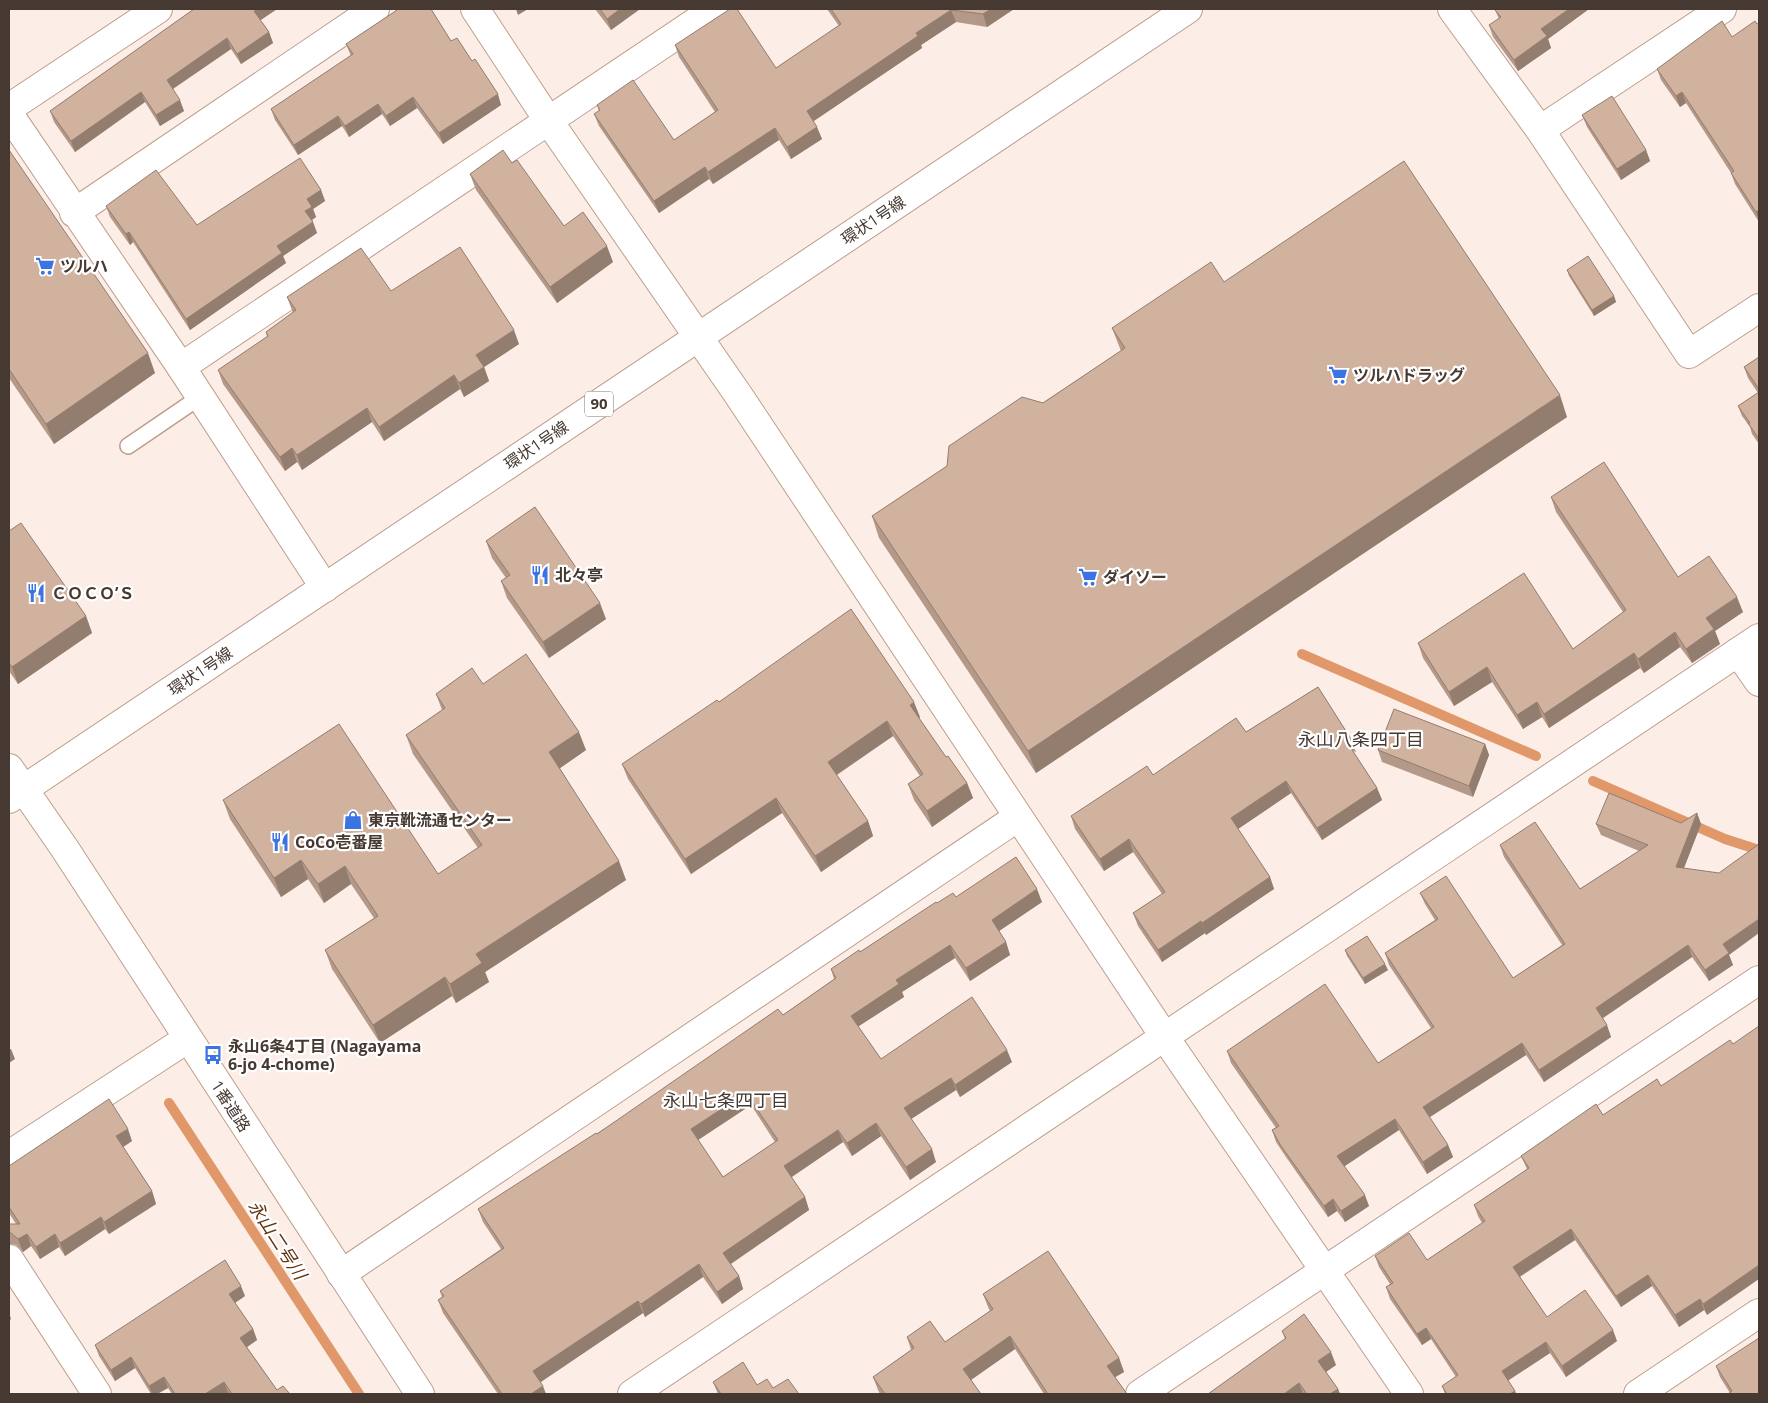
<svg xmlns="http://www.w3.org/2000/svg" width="1768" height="1403" font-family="'Open Sans','Noto Sans JP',sans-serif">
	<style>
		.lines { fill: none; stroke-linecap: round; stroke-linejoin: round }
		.stream { stroke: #e09769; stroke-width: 10 }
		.lane-casing { stroke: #bd9e8c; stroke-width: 18 }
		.street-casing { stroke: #bd9e8c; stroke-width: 30 }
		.secondary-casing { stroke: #bd9e8c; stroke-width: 30 }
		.primary-casing { stroke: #bd9e8c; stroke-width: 30 }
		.lane { stroke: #fff; stroke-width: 15 }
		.street { stroke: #fff; stroke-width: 28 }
		.secondary { stroke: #fff; stroke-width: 28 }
		.primary { stroke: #fff; stroke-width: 28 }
		.wall { fill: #b49989; fill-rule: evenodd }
		.shaded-wall { fill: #927d6f }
		.building { fill: #d1b29f; stroke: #927d6f; fill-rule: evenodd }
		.labels { text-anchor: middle; stroke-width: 4.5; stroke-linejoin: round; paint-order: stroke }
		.shield { fill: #fff; stroke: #7e7470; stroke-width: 1 }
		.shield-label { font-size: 15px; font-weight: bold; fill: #463932 }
		.street-label { font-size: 16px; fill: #463932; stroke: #fff }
		.poi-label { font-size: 16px; font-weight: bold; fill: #463932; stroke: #fff; text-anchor: start }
		.neighbourhood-label { font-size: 18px; fill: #463932; stroke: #fff }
		.water-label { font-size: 18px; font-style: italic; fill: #643412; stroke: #fff }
	</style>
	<rect width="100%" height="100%" fill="#fceee7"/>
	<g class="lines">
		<!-- stream -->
		<g class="stream">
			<polyline points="1302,654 1536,756"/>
			<polyline points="1593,781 1725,839 1759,850"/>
			<polyline points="169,1103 359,1394"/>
		</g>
		<!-- lane casing -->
		<g class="lane-casing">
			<polyline id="lane" points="128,446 200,397"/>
		</g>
		<!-- street casing -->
		<g class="street-casing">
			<g id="street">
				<polyline points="475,9 548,120 737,393 1164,1036 1409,1394"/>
				<polyline points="1452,9 1540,130 1689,354 1759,308"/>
				<polyline points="9,108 158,9"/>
				<polyline points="9,114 181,367 325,588"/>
				<polyline points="1540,130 1722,9"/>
				<polyline points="74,213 375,9"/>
				<polyline points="181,367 715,9"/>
				<polyline points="1738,652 1759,682"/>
				<polyline points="9,1155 187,1039"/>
				<polyline points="9,1259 97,1394"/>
				<polyline points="341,1274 1018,817"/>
				<polyline points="632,1394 1759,638"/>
				<polyline points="1140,1394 1759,980"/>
				<polyline points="1638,1394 1759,1313"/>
			</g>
		</g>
		<!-- secondary casing -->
		<g class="secondary-casing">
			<polyline id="secondary" points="9,768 65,849 420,1394"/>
		</g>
		<!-- primary casing -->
		<g class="primary-casing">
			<polyline id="primary" points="9,799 1188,9"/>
		</g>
		<!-- lane -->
		<use href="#lane" class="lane"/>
		<!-- street -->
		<use href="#street" class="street"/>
		<!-- secondary -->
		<use href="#secondary" class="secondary"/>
		<!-- primary -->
		<use href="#primary" class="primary"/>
	</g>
	<!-- wall -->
	<g class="wall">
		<polygon points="194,9 277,9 260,20 269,32 273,43 241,64 231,49 173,89 184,111 160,126 145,102 75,152 54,122 50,111"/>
		<polygon points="395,9 431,9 451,41 501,105 443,144 417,108 390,126 382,114 349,137 342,126 298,155 275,120 271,109 351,56 346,44 396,11"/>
		<polygon points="595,9 640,9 611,30"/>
		<polygon points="827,9 1014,9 987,27 956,22 921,45 922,48 813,121 822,139 791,159 779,140 713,184 709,179 659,213 599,126 594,114 599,111 597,105 674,140 715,112 679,57 675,45 776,68 839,26"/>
		<polygon points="1497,9 1589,9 1548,39 1551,48 1518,71 1493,37 1489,25 1499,19 1495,10"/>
		<polygon points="1759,23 1759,222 1735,184 1731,173 1686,103 1680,107 1661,80 1657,69 1732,37"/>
		<polygon points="1582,115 1646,150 1650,161 1621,180 1587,127"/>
		<polygon points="9,150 155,373 54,444 9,378"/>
		<polygon points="512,163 564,226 613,262 557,303 476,190 470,174"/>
		<polygon points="321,190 325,201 313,209 316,217 312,220 317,233 283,256 286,263 190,330 133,242 130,245 110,217 106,206 197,225"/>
		<polygon points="1567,270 1614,296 1616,302 1594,316 1569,276"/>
		<polygon points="1224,282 1567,417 1036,773 879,538 872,516 1121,351 1112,328"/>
		<polygon points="391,291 519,344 484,367 489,381 464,397 460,389 384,441 372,422 302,470 297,462 285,471 223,384 218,370 267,337 266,332 293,313 287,297"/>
		<polygon points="1759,357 1759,444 1752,434 1750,427 1742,416 1738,406 1758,393 1748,378 1744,367"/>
		<polygon points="1551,497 1678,577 1743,612 1715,631 1720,644 1692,663 1680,647 1644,673 1640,668 1549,728 1542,717 1523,729 1492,682 1454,706 1423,658 1418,643 1573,649 1623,612 1556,512"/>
		<polygon points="9,531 86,616 92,633 18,684 9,671"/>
		<polygon points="486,541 606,619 549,658 507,598 501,581 506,578 492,558"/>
		<polygon points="483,684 586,750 560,768 626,880 485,972 489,982 456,1003 452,996 380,1043 332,969 325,950 374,918 351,884 324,903 308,879 281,897 230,819 223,800 438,874 478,848 413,754 406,735 442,710 436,694"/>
		<polygon points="1318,687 1351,739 1356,752 1353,751 1377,788 1382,800 1322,840 1291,793 1238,829 1270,877 1274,889 1206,935 1205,933 1162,962 1138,926 1133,913 1162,894 1133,852 1104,871 1075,829 1071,816 1153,775 1246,732"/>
		<polygon points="719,702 920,717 919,718 946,757 967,783 973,798 932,827 914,800 908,784 920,776 893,736 837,775 868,821 873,836 821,872 782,813 691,874 628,779 622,764"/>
		<polygon points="1485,744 1489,755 1473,797 1382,762 1378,750"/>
		<polygon points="1697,813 1701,824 1684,868 1729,955 1733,965 1709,981 1692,957 1603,1018 1611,1037 1544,1082 1526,1055 1429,1117 1448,1145 1453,1157 1427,1174 1399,1130 1344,1166 1369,1206 1345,1222 1337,1211 1328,1217 1286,1157 1276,1142 1272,1130 1276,1128 1231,1063 1227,1051 1378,1063 1431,1028 1389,965 1385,953 1435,920 1425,904 1420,893 1513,978 1562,945 1504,857 1500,845 1580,889 1639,851 1601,835 1596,824 1681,823"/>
		<path d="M 956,897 L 1042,902 L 999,931 L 1006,942 L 1010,955 L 970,981 L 955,958 L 902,992 L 904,997 L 858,1026 L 881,1059 L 1012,1062 L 960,1097 L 956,1090 L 911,1119 L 936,1162 L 910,1180 L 881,1136 L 852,1156 L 843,1142 L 791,1177 L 805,1197 L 809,1210 L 730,1264 L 739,1276 L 743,1289 L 722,1304 L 703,1277 L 645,1317 L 643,1313 L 540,1382 L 546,1394 L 498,1394 L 443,1313 L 438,1300 L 442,1297 L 440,1291 L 501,1249 L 483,1222 L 478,1209 L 783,1015 L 834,979 L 831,969 L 860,952 L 937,903 ZM 751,1105 L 775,1142 L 723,1177 L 698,1140 Z"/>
		<polygon points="1345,950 1388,970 1365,984 1347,956"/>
		<polygon points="1657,1079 1707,1315 1704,1310 1679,1327 1652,1286 1621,1307 1575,1240 1520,1277 1547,1317 1617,1341 1566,1377 1550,1353 1508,1380 1515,1391 1516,1394 1445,1394 1442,1386 1456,1377 1431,1339 1422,1345 1390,1299 1386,1287 1390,1284 1379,1267 1375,1256 1427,1260 1482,1223 1478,1216 1474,1205 1527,1169 1521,1156 1603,1115"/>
		<polygon points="132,1141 123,1147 152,1191 156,1204 109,1234 105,1229 65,1256 59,1247 40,1259 31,1246 23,1252 16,1245 9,1244 9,1224 16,1224 9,1213 9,1166"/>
		<polygon points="983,1294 1119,1358 1124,1372 1115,1377 1127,1394 1044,1394 1015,1349 971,1380 981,1394 880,1394 878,1390 873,1377 911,1350 907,1337 945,1342 990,1311 988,1307"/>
		<polygon points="245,1296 235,1303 253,1329 257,1340 247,1347 277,1390 290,1394 229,1394 228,1393 226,1394 172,1394 168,1388 157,1394 151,1394 135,1368 115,1381 99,1356 95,1345"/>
		<polygon points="1282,1331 1336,1365 1326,1372 1338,1389 1340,1394 1208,1394 1285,1339"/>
		<polygon points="1716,1366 1759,1394 1730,1393 1720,1377"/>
		<polygon points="713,1382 757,1385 799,1394 718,1394"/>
	</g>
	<!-- shaded-wall -->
	<g class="shaded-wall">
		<polygon points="258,9 277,9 258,22 254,11"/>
		<polygon points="516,9 528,9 518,15"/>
		<polygon points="620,9 640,9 611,30 607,19"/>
		<polygon points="991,9 1014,9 987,27 983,14"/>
		<polygon points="1569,9 1589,9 1548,39 1551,48 1518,71 1514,60 1541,29"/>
		<polygon points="951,10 956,22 921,45 922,48 811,123 807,111 916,33"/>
		<polygon points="269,32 273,43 241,64 237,54"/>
		<polygon points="227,38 231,49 171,90 167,80"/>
		<polygon points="141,92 145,102 75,152 71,141"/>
		<polygon points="1682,92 1686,103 1680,107 1676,96"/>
		<polygon points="498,94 501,105 443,144 439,133"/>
		<polygon points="413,97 417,108 390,126 386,116"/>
		<polygon points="180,100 184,111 160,126 156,115"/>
		<polygon points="378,104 382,114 349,137 345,126"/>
		<polygon points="338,116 342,126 298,155 294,145"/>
		<polygon points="817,127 822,139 791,159 787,147"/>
		<polygon points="775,128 779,140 713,184 708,172"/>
		<polygon points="1646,150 1650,161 1621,180 1617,169"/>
		<polygon points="705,167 709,179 659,213 654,201"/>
		<polygon points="321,190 325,201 313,209 316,217 309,222 305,211 307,199"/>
		<polygon points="1759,210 1759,221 1756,212"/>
		<polygon points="313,222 317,233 283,256 286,263 190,330 186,319 277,246"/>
		<polygon points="129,232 133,242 130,245 126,234"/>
		<polygon points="607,246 613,262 557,303 550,287"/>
		<polygon points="1614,296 1616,302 1594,316 1592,310"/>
		<polygon points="514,330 519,344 484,367 489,381 464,397 459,383 476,355"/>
		<polygon points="148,353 155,373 54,444 46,424"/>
		<polygon points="454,375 460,389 384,441 379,427"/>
		<polygon points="1560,395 1567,417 1036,773 1028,751"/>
		<polygon points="367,408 372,422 302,470 297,455"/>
		<polygon points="292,448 297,462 285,471 280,457"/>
		<polygon points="1737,597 1743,612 1715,631 1720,644 1692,663 1686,649 1706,618"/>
		<polygon points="600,603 606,619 549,658 543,642"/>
		<polygon points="86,616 92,633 18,684 12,667"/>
		<polygon points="1675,632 1680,647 1644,673 1638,659"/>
		<polygon points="1634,653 1640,668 1549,728 1544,714"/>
		<polygon points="1487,667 1492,682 1454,706 1449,692"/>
		<polygon points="914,702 920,717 916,720 910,705"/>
		<polygon points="1537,702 1542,717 1523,729 1517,715"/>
		<polygon points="887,721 893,736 833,777 828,762"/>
		<polygon points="579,732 586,750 556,771 549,752"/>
		<polygon points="1485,744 1489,755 1473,797 1469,786"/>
		<polygon points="1286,781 1291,793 1235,831 1231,818"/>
		<polygon points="967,783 973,798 932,827 927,811"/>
		<polygon points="1377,788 1382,800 1322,840 1317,828"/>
		<polygon points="776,798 782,813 691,874 685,859"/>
		<polygon points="1697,813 1701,824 1680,878 1676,867"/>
		<polygon points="868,821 873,836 821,872 815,856"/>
		<polygon points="1129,839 1133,852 1104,871 1100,859"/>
		<polygon points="301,860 308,879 281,897 274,878"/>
		<polygon points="619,861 626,880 485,972 489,982 456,1003 450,984 476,954"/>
		<polygon points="345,866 351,884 324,903 318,884"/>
		<polygon points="1270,877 1274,889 1206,935 1202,923"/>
		<polygon points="1037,889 1042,902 996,933 992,920"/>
		<polygon points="1759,919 1759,933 1729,955 1733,965 1709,981 1705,970 1723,944"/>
		<polygon points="1201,921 1205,933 1162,962 1158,950"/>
		<polygon points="1006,942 1010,955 970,981 966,968"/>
		<polygon points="950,945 955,958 902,992 904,997 856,1028 851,1016 896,980"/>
		<polygon points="1688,945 1692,957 1600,1020 1596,1008"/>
		<polygon points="1385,964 1388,970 1365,984 1363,978"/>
		<polygon points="445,977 452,996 380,1043 373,1025"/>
		<polygon points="1607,1025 1611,1037 1544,1082 1539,1070"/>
		<polygon points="1522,1043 1526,1055 1427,1119 1423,1107"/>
		<polygon points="11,1049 15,1059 9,1063 9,1050"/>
		<polygon points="1007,1050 1012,1062 960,1097 955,1085"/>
		<polygon points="951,1078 956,1090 908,1121 904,1108"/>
		<polygon points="746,1093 751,1105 695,1142 691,1129"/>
		<polygon points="1395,1119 1399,1130 1342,1168 1337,1156"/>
		<polygon points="876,1123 881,1136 852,1156 847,1143"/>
		<polygon points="128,1129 132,1141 120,1149 116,1136"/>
		<polygon points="838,1130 843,1142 789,1179 784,1166"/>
		<polygon points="1448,1145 1453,1157 1427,1174 1423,1162"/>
		<polygon points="932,1149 936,1162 910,1180 906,1167"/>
		<polygon points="152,1191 156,1204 109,1234 104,1222"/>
		<polygon points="1365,1195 1369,1206 1345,1222 1341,1211"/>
		<polygon points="805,1197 809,1210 728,1266 723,1253"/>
		<polygon points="1333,1199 1337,1211 1328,1217 1324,1206"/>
		<polygon points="101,1217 105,1229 65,1256 60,1243"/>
		<polygon points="1571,1229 1575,1240 1517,1278 1513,1267"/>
		<polygon points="27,1234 31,1246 23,1252 18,1239"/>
		<polygon points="55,1234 59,1247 40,1259 36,1247"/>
		<polygon points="699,1264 703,1277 645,1317 641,1304"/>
		<polygon points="1759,1265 1759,1279 1707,1315 1703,1304"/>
		<polygon points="1648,1275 1652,1286 1621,1307 1616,1296"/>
		<polygon points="739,1276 743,1289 722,1304 717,1292"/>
		<polygon points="241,1286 245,1296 233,1304 229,1294"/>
		<polygon points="1700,1299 1704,1310 1679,1327 1675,1315"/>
		<polygon points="638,1301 643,1313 538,1384 533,1371"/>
		<polygon points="9,1312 11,1319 9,1321"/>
		<polygon points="1426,1328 1431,1339 1422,1345 1417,1334"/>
		<polygon points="253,1329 257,1340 244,1349 240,1338"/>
		<polygon points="1613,1330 1617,1341 1566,1377 1562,1366"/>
		<polygon points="1010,1336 1015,1349 968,1382 963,1369"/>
		<polygon points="1546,1342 1550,1353 1506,1382 1502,1371"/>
		<polygon points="1331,1352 1336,1365 1323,1374 1318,1361"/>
		<polygon points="131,1357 135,1368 115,1381 111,1370"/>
		<polygon points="1119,1358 1124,1372 1112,1379 1107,1366"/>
		<polygon points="164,1377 168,1388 157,1394 152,1394 149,1386"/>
		<polygon points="224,1382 228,1393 226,1394 205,1394"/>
		<polygon points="1299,1383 1303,1394 1284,1394"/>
		<polygon points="543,1386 546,1394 531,1394"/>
		<polygon points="1338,1389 1340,1394 1330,1394"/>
		<polygon points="1515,1391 1516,1394 1510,1394"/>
	</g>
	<!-- building -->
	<g class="building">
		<polygon points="194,9 258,9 254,11 269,32 237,54 227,38 167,80 180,100 156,115 141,92 71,141 50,111"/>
		<polygon points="396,9 431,9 451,41 457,38 472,61 475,59 498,94 439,133 413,97 386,116 378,104 345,126 338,116 294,145 271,109 353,54 346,44 397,10"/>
		<polygon points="600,9 620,9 607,19"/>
		<polygon points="730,9 737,9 776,68 841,24 831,9 991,9 983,14 951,10 916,33 918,36 807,111 817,127 787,147 775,128 708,172 705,167 654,201 594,114 600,110 597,105 633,80 674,140 718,110 675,45"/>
		<polygon points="1497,9 1569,9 1541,29 1547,36 1514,60 1489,25 1501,17 1495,10"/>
		<polygon points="1722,21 1732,37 1755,21 1757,24 1759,23 1759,210 1756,212 1731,173 1734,171 1682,92 1676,96 1657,69"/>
		<polygon points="1612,96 1646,150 1617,169 1582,115"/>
		<polygon points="9,150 148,353 46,424 9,369"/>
		<polygon points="503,150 512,163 517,160 564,226 583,212 607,246 550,287 470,174"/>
		<polygon points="300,158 321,190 307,199 312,207 305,211 313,222 277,246 282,253 186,319 129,232 126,234 106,206 156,170 197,225"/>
		<polygon points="1404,161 1560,395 1028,751 872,516 947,466 949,446 1022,397 1043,403 1125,348 1112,328 1211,262 1224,282"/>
		<polygon points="460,247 514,330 476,355 484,367 459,383 454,375 379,427 367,408 297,455 292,448 280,457 218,370 268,336 266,332 296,310 287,297 361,248 391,291"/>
		<polygon points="1588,256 1614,296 1592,310 1567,270"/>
		<polygon points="1759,357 1759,389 1744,367"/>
		<polygon points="1759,392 1759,439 1748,423 1750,423 1738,406"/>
		<polygon points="1604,462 1678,577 1709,556 1737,597 1706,618 1714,629 1686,649 1675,632 1638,659 1634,653 1544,714 1537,702 1517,715 1487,667 1449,692 1418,643 1524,573 1573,649 1626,610 1551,497"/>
		<polygon points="535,507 600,603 543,642 501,581 510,575 486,541"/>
		<polygon points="21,523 86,616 12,667 9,663 9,531"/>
		<polygon points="851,609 914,702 910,705 946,757 948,756 967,783 927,811 908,784 923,774 887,721 828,762 868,821 815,856 776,798 685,859 622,764 717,700 719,702"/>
		<polygon points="526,654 579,732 549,752 619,861 476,954 482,963 450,984 445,977 373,1025 325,950 378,916 345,866 318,884 301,860 274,878 223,800 339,724 438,874 482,845 406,735 445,708 436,694 472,668 483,684"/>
		<polygon points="1318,687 1351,739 1343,736 1377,788 1317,828 1286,781 1231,818 1270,877 1202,923 1201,921 1158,950 1133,913 1165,892 1129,839 1100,859 1071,816 1147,766 1153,775 1236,718 1246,732"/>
		<polygon points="1394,709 1485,744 1469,786 1378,750"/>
		<polygon points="1609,793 1681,823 1697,813 1676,867 1719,873 1759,844 1759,919 1723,944 1729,953 1705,970 1688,945 1596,1008 1607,1025 1539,1070 1522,1043 1423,1107 1448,1145 1423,1162 1395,1119 1337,1156 1365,1195 1341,1211 1333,1199 1324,1206 1281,1146 1272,1130 1279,1126 1227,1051 1325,984 1378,1063 1434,1027 1385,953 1438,919 1420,893 1446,876 1513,978 1565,944 1500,845 1535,822 1580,889 1648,845 1596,824"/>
		<path d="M 1016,857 L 1037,889 L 992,920 L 1006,942 L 966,968 L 950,945 L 896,980 L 899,984 L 851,1016 L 881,1059 L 972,997 L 1007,1050 L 955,1085 L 951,1078 L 904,1108 L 932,1149 L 906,1167 L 876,1123 L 847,1143 L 838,1130 L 784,1166 L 805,1197 L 723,1253 L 739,1276 L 717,1292 L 699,1264 L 641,1304 L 638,1301 L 533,1371 L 543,1386 L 531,1394 L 502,1394 L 438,1300 L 444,1296 L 440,1291 L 504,1248 L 478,1209 L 596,1133 L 597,1134 L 778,1009 L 783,1015 L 836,978 L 831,969 L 859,950 L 860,952 L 936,902 L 937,903 L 953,893 L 956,897 ZM 746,1093 L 778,1140 L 723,1177 L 691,1129 Z"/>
		<polygon points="1367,936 1385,964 1363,978 1345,950"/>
		<polygon points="1759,1026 1759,1265 1703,1304 1700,1299 1675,1315 1648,1275 1616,1296 1571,1229 1513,1267 1547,1317 1585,1290 1613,1330 1562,1366 1546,1342 1502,1371 1515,1391 1510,1394 1447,1394 1442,1386 1458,1375 1426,1328 1417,1334 1386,1287 1393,1283 1375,1256 1409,1233 1427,1260 1485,1221 1474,1205 1529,1168 1521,1156 1596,1104 1603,1115 1657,1079 1661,1086 1730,1040 1733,1044"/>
		<polygon points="109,1099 128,1129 116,1136 152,1191 104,1222 101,1217 60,1243 55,1234 36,1247 27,1234 18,1239 11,1233 9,1232 9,1224 20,1224 9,1207 9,1166"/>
		<polygon points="1048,1251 1119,1358 1107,1366 1127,1394 1048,1394 1010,1336 963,1369 981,1394 885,1394 873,1377 914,1348 907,1337 930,1321 945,1342 993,1309 983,1294"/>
		<polygon points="225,1260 241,1286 229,1294 253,1329 240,1338 277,1390 283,1386 290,1394 232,1394 224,1382 205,1394 175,1394 164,1377 149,1386 131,1357 111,1370 95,1345"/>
		<polygon points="1304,1314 1331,1352 1318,1361 1338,1389 1330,1394 1307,1394 1299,1383 1284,1394 1208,1394 1286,1338 1282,1331"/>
		<polygon points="1759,1338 1759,1394 1728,1394 1732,1391 1716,1366"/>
		<polygon points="743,1362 757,1385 767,1379 773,1388 788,1379 799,1394 721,1394 713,1382"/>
	</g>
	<!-- icons -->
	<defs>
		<g id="supermarket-bare" transform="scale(1.5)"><path d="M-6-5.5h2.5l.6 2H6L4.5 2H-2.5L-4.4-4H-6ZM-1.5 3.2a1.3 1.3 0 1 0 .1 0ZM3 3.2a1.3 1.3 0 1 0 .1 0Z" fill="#3c73e3" stroke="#fff" stroke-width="2.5" paint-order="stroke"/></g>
		<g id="restaurant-bare" transform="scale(1.5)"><path d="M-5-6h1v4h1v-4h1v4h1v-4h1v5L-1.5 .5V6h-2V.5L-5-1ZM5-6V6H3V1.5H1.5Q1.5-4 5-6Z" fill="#3c73e3" stroke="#fff" stroke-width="2.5" paint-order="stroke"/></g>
		<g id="shop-bare" transform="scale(1.5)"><path d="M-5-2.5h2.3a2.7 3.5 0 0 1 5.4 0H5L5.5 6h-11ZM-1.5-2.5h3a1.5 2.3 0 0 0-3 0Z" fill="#3c73e3" stroke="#fff" stroke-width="2.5" paint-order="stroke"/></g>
		<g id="bus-bare" transform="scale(1.5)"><path d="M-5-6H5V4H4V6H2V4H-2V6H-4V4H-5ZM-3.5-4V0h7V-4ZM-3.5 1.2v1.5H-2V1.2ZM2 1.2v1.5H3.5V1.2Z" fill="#3c73e3" stroke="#fff" stroke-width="2.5" paint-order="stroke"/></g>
	</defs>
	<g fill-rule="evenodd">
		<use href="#supermarket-bare" x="45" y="266"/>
		<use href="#supermarket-bare" x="1338" y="375"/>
		<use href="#restaurant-bare" x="540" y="575"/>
		<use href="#supermarket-bare" x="1088" y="577"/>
		<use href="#restaurant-bare" x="36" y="593"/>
		<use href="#shop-bare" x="353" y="820"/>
		<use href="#restaurant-bare" x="280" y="842"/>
		<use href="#bus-bare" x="213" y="1055"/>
	</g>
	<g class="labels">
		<!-- shield labels -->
		<rect class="shield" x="585" y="391.5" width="28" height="25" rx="4"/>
		<g class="shield-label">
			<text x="599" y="409">90</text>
		</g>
		<!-- street labels -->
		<g class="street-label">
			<text transform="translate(873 220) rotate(-34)" y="6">環状1号線</text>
			<text transform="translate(536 445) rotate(-34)" y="6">環状1号線</text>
			<text transform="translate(200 671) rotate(-34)" y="6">環状1号線</text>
			<text transform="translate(231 1106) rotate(57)" y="6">1番道路</text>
		</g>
		<!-- poi labels -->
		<g class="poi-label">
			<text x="60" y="272">ツルハ</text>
			<text x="1353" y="381">ツルハドラッグ</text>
			<text x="555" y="581">北々亭</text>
			<text x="1103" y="583">ダイソー</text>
			<text x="51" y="599">ＣＯＣＯ’Ｓ</text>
			<text x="368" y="826">東京靴流通センター</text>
			<text x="295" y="848">CoCo壱番屋</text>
			<text x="228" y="1052">永山6条4丁目 (Nagayama<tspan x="228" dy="18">6-jo 4-chome)</tspan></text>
		</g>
		<!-- neighbourhood labels -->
		<g class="neighbourhood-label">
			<text x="1361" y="746">永山八条四丁目</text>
			<text x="726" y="1107">永山七条四丁目</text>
		</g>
		<!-- water labels -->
		<g class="water-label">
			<text transform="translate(277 1240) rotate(57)" y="6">永山二号川</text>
		</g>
	</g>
	<!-- border -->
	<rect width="1768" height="1403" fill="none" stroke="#463932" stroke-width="20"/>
</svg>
